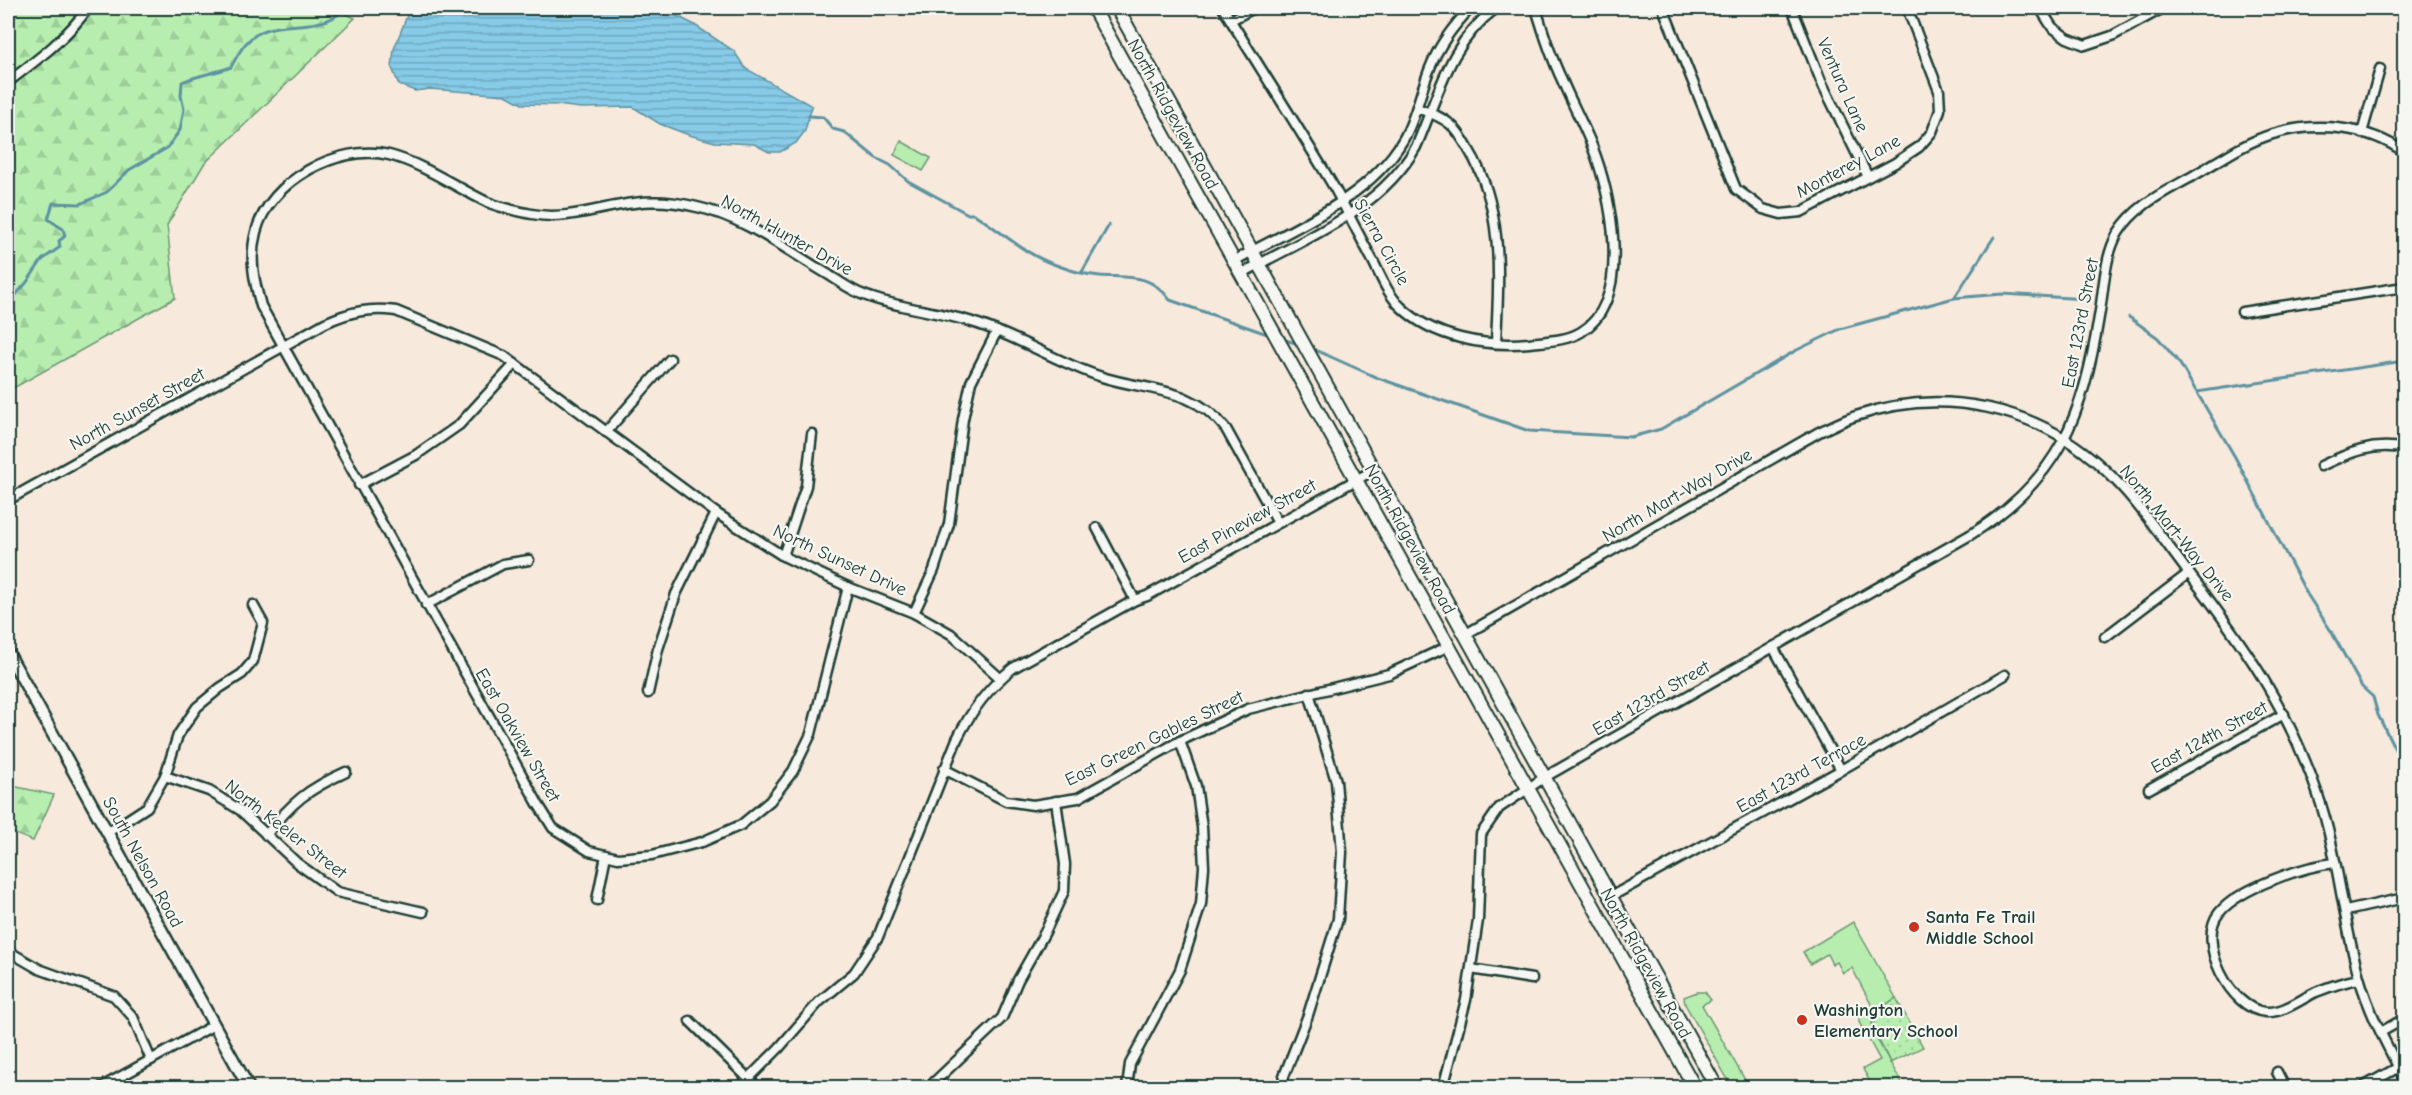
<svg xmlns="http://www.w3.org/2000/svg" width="2412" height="1095" font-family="'Comic Neue',sans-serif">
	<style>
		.grass { fill: #b7eeb0; stroke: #6b9672; stroke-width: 1.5 }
		.forest { fill: url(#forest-firs); stroke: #6b9672; stroke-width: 1.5 }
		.park { fill: url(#park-dots); stroke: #6b9672; stroke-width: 1.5 }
		.water { fill: url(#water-rules); stroke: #5d92a0; stroke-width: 1.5 }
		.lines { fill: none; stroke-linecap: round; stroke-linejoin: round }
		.stream { stroke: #5d92a0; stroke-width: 3 }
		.minor-casing { stroke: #1f3d34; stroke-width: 13 }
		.tertiary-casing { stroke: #1f3d34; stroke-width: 15 }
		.secondary-casing { stroke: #1f3d34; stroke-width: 16 }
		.minor { stroke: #f6f6f2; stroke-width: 8 }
		.tertiary { stroke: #f6f6f2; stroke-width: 10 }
		.secondary { stroke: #f6f6f2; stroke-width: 12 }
		.poi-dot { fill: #c8321e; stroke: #f6f6f2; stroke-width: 2 }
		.labels { text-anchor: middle; stroke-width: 4.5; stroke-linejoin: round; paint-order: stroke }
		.street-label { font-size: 18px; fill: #1f3d34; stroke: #f6f6f2 }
		.poi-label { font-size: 18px; font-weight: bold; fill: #1f3d34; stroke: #f6f6f2; text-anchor: start }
	</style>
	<defs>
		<pattern id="forest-firs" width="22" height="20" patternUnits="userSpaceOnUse" patternTransform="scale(1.5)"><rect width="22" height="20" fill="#b7eeb0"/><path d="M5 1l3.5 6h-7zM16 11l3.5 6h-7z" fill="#9dcd98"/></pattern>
		<pattern id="park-dots" width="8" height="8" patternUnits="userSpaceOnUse" patternTransform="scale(1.5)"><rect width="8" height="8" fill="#b7eeb0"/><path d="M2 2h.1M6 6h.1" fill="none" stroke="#9dcd98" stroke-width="1.8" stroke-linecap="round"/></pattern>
		<pattern id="water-rules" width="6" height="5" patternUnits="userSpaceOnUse" patternTransform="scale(1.5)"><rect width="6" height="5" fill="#87cbe8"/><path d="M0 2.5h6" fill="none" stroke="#6ea6bd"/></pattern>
	</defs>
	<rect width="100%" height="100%" fill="#f7e9dc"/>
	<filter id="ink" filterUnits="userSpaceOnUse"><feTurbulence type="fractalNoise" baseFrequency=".0167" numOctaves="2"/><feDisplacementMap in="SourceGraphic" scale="12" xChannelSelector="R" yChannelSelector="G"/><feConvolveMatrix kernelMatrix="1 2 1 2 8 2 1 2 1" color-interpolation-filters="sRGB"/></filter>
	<g filter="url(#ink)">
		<!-- grass -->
		<g class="grass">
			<polygon points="901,141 931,158 923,171 894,155"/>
			<polygon points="1853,922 1896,998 1874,1016 1872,1023 1873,1032 1904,1087 1873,1087 1863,1069 1880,1060 1859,1022 1859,1016 1873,1008 1852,968 1843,973 1837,962 1832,964 1827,954 1810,964 1803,952"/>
			<polygon points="1697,992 1705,992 1711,1000 1702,1005 1749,1087 1732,1087 1685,1004 1684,997"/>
		</g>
		<!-- forest -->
		<g class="forest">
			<polygon points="8,8 333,8 355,18 204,164 167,225 175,298 8,391"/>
			<polygon points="8,785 54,795 33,841 8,831"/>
		</g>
		<!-- park -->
		<path class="park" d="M 1896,998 L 1923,1047 L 1890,1063 C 1878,1032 1855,1022 1896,998 Z"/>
		<!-- water -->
		<polygon class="water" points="410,8 661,8 693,24 734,51 745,68 812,106 805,131 796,143 780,152 769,152 754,144 715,142 689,135 660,124 633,107 581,108 557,105 522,104 506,95 430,89 415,91 399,85 392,68 394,49"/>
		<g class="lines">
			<!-- stream -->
			<g class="stream">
				<path d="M 809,116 L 823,117 L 833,129 L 844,132 L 876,158 L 890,165 L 908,181 L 968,214 L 974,214 C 1001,231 1025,255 1056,265 C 1069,270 1086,275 1100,276 C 1130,278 1150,273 1170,300 L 1270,335"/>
				<polyline points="1082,272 1109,225"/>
				<polyline points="1954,298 1994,237"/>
				<path d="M 8,304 L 27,282 L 42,260 L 60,247 L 59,241 L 65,236 L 63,229 L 48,219 L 53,203 L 80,204 L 107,192 L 129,170 L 167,148 L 180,130 L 184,109 L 181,96 L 182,82 C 198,75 215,73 231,67 C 238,54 244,42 257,34 C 283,18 323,34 345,8"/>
				<polyline points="2129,317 2158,338 2180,364 2235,457 2307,594 2331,631 2362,687 2373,697 2378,715 2404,767"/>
				<polyline points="1282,339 1299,344"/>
				<polyline points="1311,348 1378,378 1529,431 1631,437 1661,429 1795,351 1840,329 1954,298 2002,294 2086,299"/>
				<polyline points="2197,392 2404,361"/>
			</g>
			<!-- minor casing -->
			<g class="minor-casing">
				<g id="minor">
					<path d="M 1223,8 C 1260,68 1299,128 1335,189 C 1348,213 1360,237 1373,261 C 1381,277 1388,295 1401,307 C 1433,338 1486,347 1529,343 C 1546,341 1566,341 1581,332 C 1634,300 1611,193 1592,146 C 1583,123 1571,102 1562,80 C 1551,57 1543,32 1536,8"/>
					<polyline points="1663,8 1736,189 1763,209 1781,214 1801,212 1895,163 1919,147 1932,132 1940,110 1939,91 1907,8"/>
					<polyline points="1792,8 1821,81 1867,175"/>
					<polyline points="2040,8 2052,27 2067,38 2085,45 2112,36 2163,8"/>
					<polyline points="1231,20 1254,8"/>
					<path d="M 8,82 C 37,60 67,38 88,8"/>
					<path d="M 1417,108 C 1428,112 1441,116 1450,124 C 1458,130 1464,141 1469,150 C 1504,208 1499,277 1496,342"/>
					<polyline points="2362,133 2380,69"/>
					<path d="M 1234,261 C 1291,229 1369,199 1403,140 C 1416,118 1420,92 1430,68 C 1439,45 1454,25 1471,8"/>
					<path d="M 1241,274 C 1303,239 1379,212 1416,147 C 1439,95 1448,44 1496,8"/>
					<polyline points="2242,312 2404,287"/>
					<polyline points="606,432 670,359"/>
					<path d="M 2321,466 C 2348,453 2374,442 2404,449"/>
					<polyline points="359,485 416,455 459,425 515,364"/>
					<path d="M 8,500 L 325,323 C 349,312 370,307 396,311 L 504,356 L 716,513 L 783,556 L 848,587 L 914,613 L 951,634 L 1000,678"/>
					<polyline points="1097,528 1135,600"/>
					<polyline points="783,556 806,486 812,434"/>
					<path d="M 848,587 L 811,734 L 793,771 L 770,801 L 741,825 L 702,842 L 652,855 L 618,858 L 589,851 L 553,828 L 538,804 L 261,306 C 254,281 249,258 256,232 C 269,181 339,143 389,155 C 424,164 455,187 487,202 C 501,208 517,211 532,214 C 566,221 600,207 634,203 C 655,200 676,202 697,207 C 744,217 788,251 829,275 C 840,282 852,291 864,295 C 900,309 939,311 975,323 C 1019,337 1058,363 1102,377 C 1150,392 1192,386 1226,429 L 1278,523"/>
					<polyline points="426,605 503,564 529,560"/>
					<polyline points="914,613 934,570 949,524 963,419 971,382 997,331"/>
					<path d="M 1466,634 L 1819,432 C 1831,427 1843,420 1856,416 C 1942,386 2036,406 2103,468 C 2137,499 2163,540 2191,576 C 2244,645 2288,708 2317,792 C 2338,852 2342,916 2359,977 C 2369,1012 2387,1046 2404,1078"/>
					<polyline points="2105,637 2189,573"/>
					<polyline points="1773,647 1841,770"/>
					<polyline points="648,693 658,649 676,594 716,513"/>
					<polyline points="944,769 1006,801 1033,805 1078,798 1180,741 1248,709 1389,674 1449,646"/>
					<polyline points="165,776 209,791 240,810 297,863 337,892 423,912"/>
					<polyline points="2149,789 2284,714"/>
					<polyline points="107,833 147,807 165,776 178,735 197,707 220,688 242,674 253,661 263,623 253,605"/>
					<path d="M 266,835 C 292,802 308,789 346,772"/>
					<path d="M 2335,863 C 2304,866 2239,888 2219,913 C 2196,941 2230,1010 2266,1012 C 2284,1013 2301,999 2316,992 C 2331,986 2344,981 2360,979"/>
					<polyline points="1610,897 1841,770 2005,675"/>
					<polyline points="597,900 606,855"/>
					<polyline points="2346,911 2404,898"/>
					<polyline points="8,951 39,969 114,996 133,1017 151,1060"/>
					<polyline points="1471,969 1532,979"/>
					<polyline points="690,1021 758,1088"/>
					<polyline points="2381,1032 2404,1019"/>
					<polyline points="2277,1072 2285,1088"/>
					<polyline points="100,1088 214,1025"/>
					<path d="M 739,1088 L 779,1048 L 819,1002 L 854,973 L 878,937 L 957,739 C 971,711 989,687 1013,668 L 1135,600 L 1147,596 L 1374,470"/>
					<polyline points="928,1088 1002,1018 1018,980 1045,932 1064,891 1065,864 1056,801"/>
					<polyline points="1127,1088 1130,1064 1180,970 1201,904 1204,867 1202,827 1196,786 1180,741"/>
					<polyline points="1282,1088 1284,1076 1308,1015 1338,919 1342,852 1336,781 1309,693"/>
					<path d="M 1443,1088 L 1466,1000 L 1478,920 L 1481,834 L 1499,808 L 1545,777 L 1970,535 C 2059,480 2083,416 2099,317 C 2104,290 2104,257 2118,233 C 2135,205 2165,192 2193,176 C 2219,161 2245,142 2273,134 C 2316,121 2368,126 2404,152"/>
					<polyline points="2361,1088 2399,1067"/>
				</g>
			</g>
			<!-- tertiary casing -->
			<g class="tertiary-casing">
				<polyline id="tertiary" points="8,653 249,1088"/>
			</g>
			<!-- secondary casing -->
			<g class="secondary-casing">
				<g id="secondary">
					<polyline points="1093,8 1695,1088"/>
					<polyline points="1117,8 1717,1088"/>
				</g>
			</g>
			<!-- minor -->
			<use href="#minor" class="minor"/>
			<!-- tertiary -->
			<use href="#tertiary" class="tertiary"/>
			<!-- secondary -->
			<use href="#secondary" class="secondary"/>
		</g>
	</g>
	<!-- markers -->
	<g class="poi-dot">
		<circle cx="1914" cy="927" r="6"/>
		<circle cx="1802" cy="1020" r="6"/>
	</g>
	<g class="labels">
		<!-- street labels -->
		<g class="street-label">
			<text transform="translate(1843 85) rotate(66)" y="6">Ventura Lane</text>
			<text transform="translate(1173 114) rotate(61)" y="6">North Ridgeview Road</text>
			<text transform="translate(1848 166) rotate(-28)" y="6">Monterey Lane</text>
			<text transform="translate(787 235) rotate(29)" y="6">North Hunter Drive</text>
			<text transform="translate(1382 242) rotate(61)" y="6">Sierra Circle</text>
			<text transform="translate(2080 323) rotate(-79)" y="6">East 123rd Street</text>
			<text transform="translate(137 409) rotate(-29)" y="6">North Sunset Street</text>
			<text transform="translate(1677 495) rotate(-30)" y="6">North Mart-Way Drive</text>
			<text transform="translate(1247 521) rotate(-29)" y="6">East Pineview Street</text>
			<text transform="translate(2177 533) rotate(51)" y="6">North Mart-Way Drive</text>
			<text transform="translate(1410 539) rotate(61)" y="6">North Ridgeview Road</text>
			<text transform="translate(840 560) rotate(25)" y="6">North Sunset Drive</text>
			<text transform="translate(1651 698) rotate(-30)" y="6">East 123rd Street</text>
			<text transform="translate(518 735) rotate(60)" y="6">East Oakview Street</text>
			<text transform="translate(2209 737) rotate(-29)" y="6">East 124th Street</text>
			<text transform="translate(1154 738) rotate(-26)" y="6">East Green Gables Street</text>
			<text transform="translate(1801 773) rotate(-29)" y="6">East 123rd Terrace</text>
			<text transform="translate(286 829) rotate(38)" y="6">North Keeler Street</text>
			<text transform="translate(143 862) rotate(61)" y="6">South Nelson Road</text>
			<text transform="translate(1646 963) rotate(61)" y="6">North Ridgeview Road</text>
		</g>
		<!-- poi labels -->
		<g class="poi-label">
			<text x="1926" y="923">Santa Fe Trail<tspan x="1926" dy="21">Middle School</tspan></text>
			<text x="1814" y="1016">Washington<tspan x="1814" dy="21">Elementary School</tspan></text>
		</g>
	</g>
	<!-- margin -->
	<rect width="2412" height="1095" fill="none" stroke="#f6f6f2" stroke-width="30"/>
	<rect x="15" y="15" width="2382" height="1065" fill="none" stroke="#1f3d34" stroke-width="2" filter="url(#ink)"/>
</svg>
